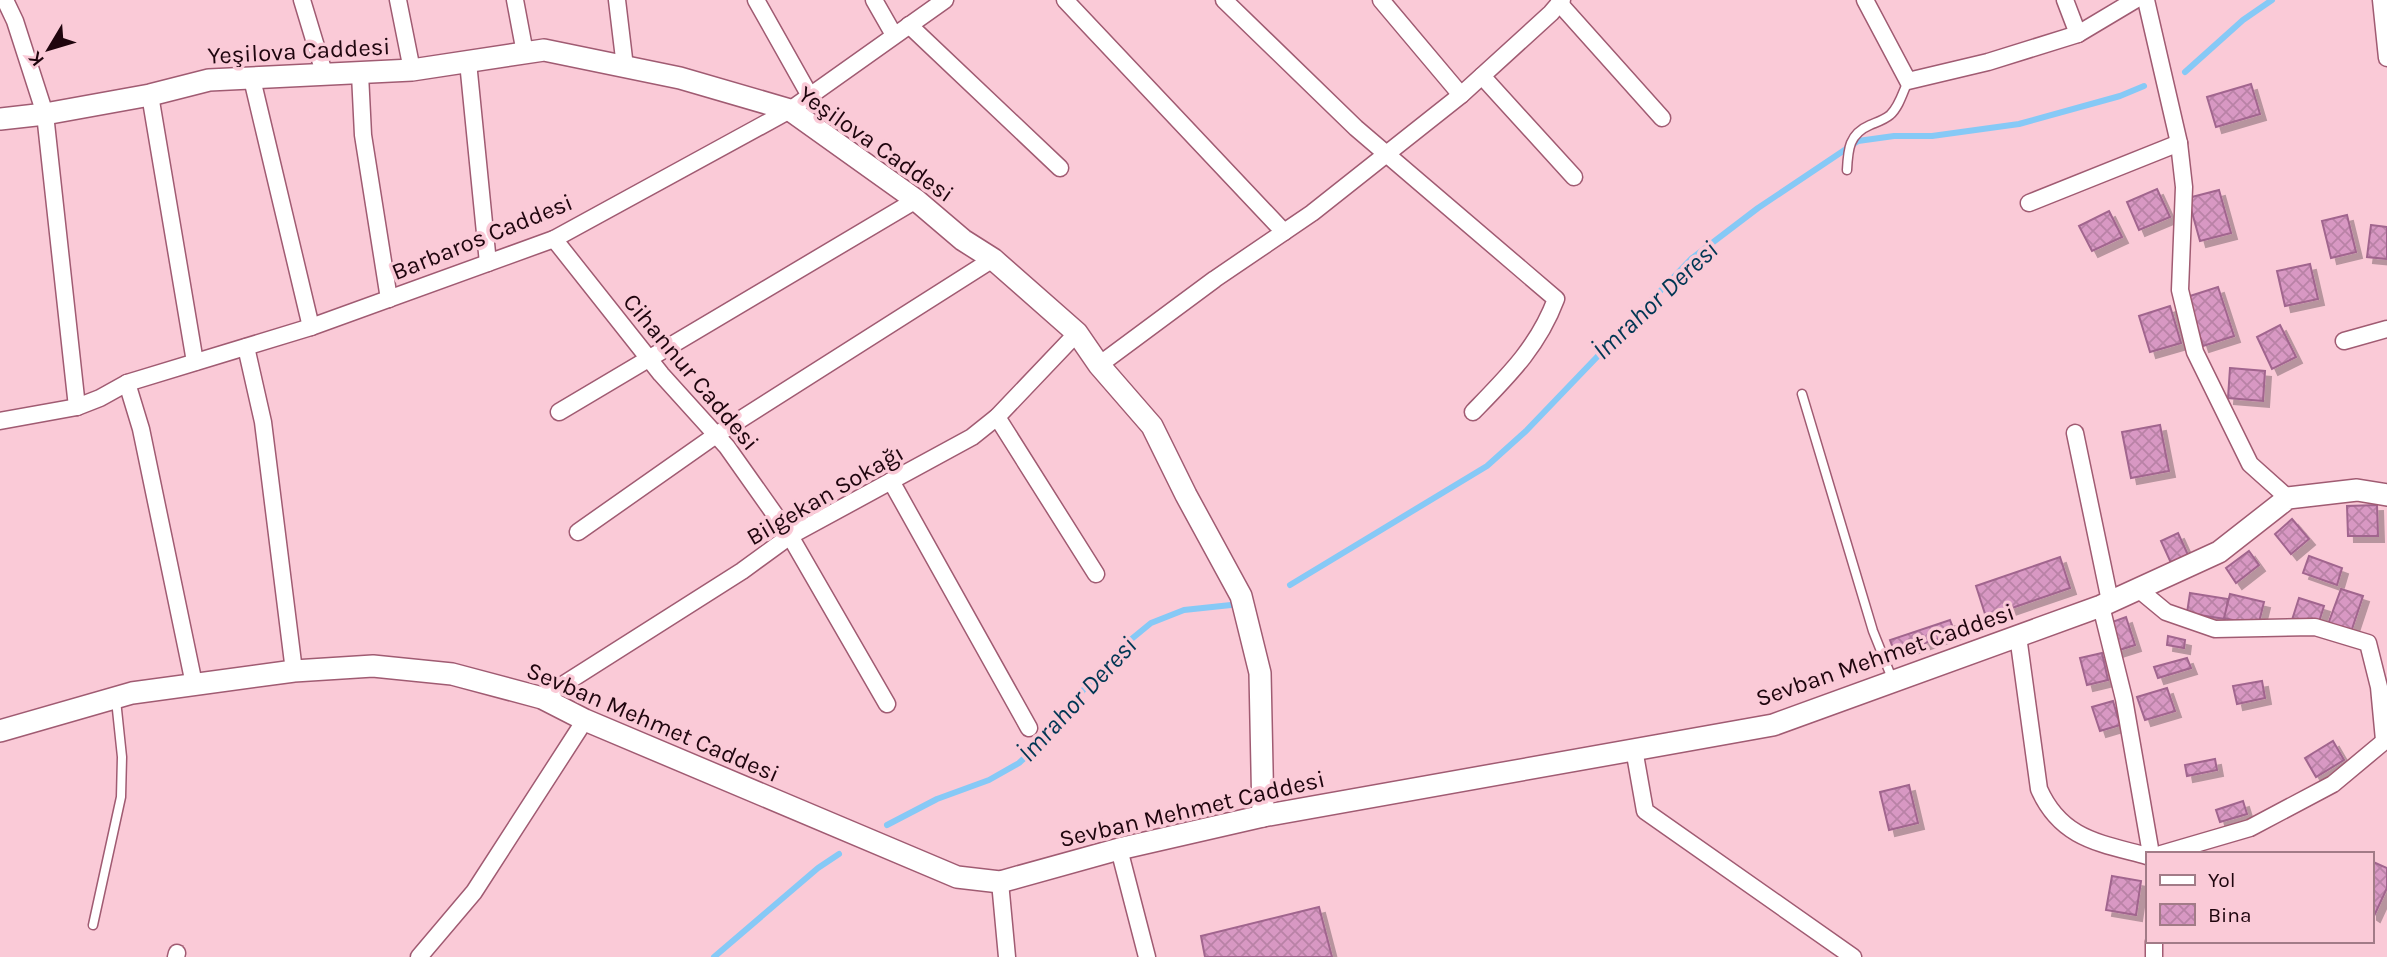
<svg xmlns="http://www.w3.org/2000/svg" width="2387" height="957" font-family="Karla,sans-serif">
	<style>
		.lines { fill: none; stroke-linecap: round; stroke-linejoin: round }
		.stream { stroke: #86c9f6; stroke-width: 6 }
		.building { fill: url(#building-cross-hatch); stroke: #a1658e; stroke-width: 2; filter: url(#shadow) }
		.lane-casing { stroke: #a05b72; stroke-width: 11 }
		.street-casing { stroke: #a05b72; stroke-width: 19 }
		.secondary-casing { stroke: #a05b72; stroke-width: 24 }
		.lane { stroke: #fff; stroke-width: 8 }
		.street { stroke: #fff; stroke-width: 16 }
		.secondary { stroke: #fff; stroke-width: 21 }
		.labels { text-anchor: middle; stroke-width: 7; stroke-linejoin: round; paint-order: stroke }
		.street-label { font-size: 24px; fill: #1f050e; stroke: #facad7 }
		.water-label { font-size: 26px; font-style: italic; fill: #003654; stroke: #facad7 }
	</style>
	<defs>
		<pattern id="building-cross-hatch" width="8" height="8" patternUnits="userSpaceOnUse" patternTransform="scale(1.75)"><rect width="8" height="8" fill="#d898c3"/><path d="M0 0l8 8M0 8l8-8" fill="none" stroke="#b982a6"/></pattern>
		<filter id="shadow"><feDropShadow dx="6" dy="6" stdDeviation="0" flood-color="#0004"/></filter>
	</defs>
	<rect width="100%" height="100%" fill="#facad7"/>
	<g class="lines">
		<!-- stream -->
		<g class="stream">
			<polyline points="2185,72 2243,20 2272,0"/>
			<polyline points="1290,585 1487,466 1526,431 1691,259 1758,208 1858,141 1894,136 1932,136 2019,124 2120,96 2144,86"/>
			<polyline points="887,825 937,799 989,780 1019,763 1044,740 1077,697 1123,646 1151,623 1184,610 1231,605"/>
			<polyline points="714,957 818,868 839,854"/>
		</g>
	</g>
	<!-- building -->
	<g class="building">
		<polygon points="2251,84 2260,114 2216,127 2207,97"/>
		<polygon points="2157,189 2170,217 2139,230 2127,202"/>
		<polygon points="2219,190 2231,233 2200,241 2188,198"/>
		<polygon points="2109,211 2122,237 2092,251 2079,226"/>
		<polygon points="2347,215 2356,252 2331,258 2322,221"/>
		<polygon points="2371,225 2387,227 2387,259 2367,257"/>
		<polygon points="2310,264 2318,299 2285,306 2277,271"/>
		<polygon points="2218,287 2234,336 2203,346 2187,297"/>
		<polygon points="2170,306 2181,343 2150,352 2139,316"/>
		<polygon points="2280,325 2296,357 2272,369 2257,337"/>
		<polygon points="2230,368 2265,371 2263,401 2228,398"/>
		<polygon points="2160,425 2169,471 2131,478 2122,432"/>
		<polygon points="2377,505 2378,536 2348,536 2347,506"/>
		<polygon points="2292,519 2309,539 2291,554 2275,534"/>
		<polygon points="2178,533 2188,555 2171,563 2161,541"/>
		<polygon points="2249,551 2259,565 2236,583 2226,568"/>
		<polygon points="2309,556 2342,568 2337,585 2303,573"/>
		<polygon points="2060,557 2070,588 1986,617 1976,586"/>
		<polygon points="2341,589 2363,596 2350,635 2327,627"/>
		<polygon points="2190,593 2228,599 2225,619 2187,613"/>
		<polygon points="2230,594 2264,602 2258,626 2224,618"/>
		<polygon points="2299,598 2324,606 2316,631 2291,623"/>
		<polygon points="2126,617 2135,645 2110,653 2101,626"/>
		<polygon points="1950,620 1955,633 1895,653 1890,640"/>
		<polygon points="2168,636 2185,640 2184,648 2167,645"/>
		<polygon points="2102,653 2108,680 2087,685 2080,658"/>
		<polygon points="2187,658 2191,668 2158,678 2154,667"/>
		<polygon points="2262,681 2265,698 2237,704 2233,686"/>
		<polygon points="2167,688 2175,711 2145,720 2137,697"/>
		<polygon points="2113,701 2120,725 2100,731 2092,707"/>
		<polygon points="2333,741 2344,760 2316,777 2305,758"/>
		<polygon points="2215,759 2217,770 2187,776 2185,765"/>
		<polygon points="1909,785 1918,823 1889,830 1880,792"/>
		<polygon points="2243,801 2247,814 2220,822 2216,810"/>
		<polygon points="2371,861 2387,868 2387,888 2374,916 2371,914"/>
		<polygon points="2112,876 2141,881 2136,915 2106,910"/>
		<polygon points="1319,907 1332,957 1205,957 1201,936"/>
	</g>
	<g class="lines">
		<!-- lane casing -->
		<g class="lane-casing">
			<g id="lane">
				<path d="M 1847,170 C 1848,149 1849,134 1870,125 C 1877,122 1884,120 1890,115 C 1899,107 1903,92 1908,81"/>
				<polyline points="1802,394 1873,631 1893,681"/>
				<polyline points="93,925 121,797 122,757 116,700"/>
			</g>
		</g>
		<!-- street casing -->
		<g class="street-casing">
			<g id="street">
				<polyline points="5,0 15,21 45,114 77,407"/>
				<polyline points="302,0 325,76"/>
				<polyline points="398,0 412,70"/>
				<polyline points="515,0 525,53"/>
				<polyline points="617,0 625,67"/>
				<polyline points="756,0 810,96"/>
				<polyline points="874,0 894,35"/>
				<polyline points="1065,0 1284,232"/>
				<path d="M 1224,0 L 1356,128 L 1556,299 C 1538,347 1508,376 1473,412"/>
				<polyline points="1381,0 1461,95"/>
				<polyline points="1865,0 1908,81 1988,62 2078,34 2135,0"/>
				<polyline points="2065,0 2078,34"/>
				<polyline points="2146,0 2179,143 2184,187 2180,290 2195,352 2250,464 2288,498"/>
				<polyline points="2381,0 2387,58"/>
				<polyline points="1559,3 1662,118"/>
				<polyline points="909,25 1060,168"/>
				<polyline points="468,62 488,263"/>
				<polyline points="360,74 363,135 389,299"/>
				<polyline points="1482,76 1574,177"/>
				<polyline points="252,79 311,327"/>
				<polyline points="150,95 195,362"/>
				<polyline points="2029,203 2179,143"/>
				<polyline points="554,239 661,374 727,447 790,536 887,704"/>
				<polyline points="2344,341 2387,329"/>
				<polyline points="246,347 263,422 294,671"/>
				<polyline points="1099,365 1215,279 1312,213 1461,95 1551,13 1562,0"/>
				<polyline points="127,383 141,429 194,684"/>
				<polyline points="559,412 916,200"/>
				<polyline points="997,417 1096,574"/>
				<polyline points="0,421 77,407 100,398 127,383 311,327 554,239 790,110 945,0"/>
				<polyline points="2075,433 2110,601"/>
				<polyline points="891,481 1029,728"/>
				<polyline points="578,532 716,435 993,259"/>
				<polyline points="2137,588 2166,612 2215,629 2315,627 2368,643 2379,687 2384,740"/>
				<polyline points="2101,606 2124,699 2151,854"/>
				<path d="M 2018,636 L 2039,789 C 2061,839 2100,843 2147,856"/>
				<polyline points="542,698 742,571 790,536 972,437 997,417 1077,333"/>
				<polyline points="1634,749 1645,811 1853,957"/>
				<polyline points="1119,849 1147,957"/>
				<polyline points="2161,854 2250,828 2333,784 2387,739"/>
				<polyline points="1000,882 1007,957"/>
				<polyline points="2154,941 2154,957"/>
				<polyline points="176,957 177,953"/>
				<polyline points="419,957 474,892 585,720"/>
			</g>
		</g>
		<!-- secondary casing -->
		<g class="secondary-casing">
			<g id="secondary">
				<polyline points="0,119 45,114 150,95 209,80 412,70 544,50 680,78 790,110 916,200 963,240 993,259 1077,333 1099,365 1152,426 1186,495 1241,596 1260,673 1263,816"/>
				<polyline points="0,731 132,693 294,671 373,666 452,674 542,698 585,720 957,877 1000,882 1119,849 1263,816 1773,725 2101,606 2219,552 2288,498 2357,490 2387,495"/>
			</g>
		</g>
		<!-- lane -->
		<use href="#lane" class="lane"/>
		<!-- street -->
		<use href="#street" class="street"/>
		<!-- secondary -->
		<use href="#secondary" class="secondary"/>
	</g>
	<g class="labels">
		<!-- street labels -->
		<g class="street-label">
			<text transform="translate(299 51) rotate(-3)" y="8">Yeşilova Caddesi</text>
			<text transform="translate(876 144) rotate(35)" y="8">Yeşilova Caddesi</text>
			<text transform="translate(482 237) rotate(-22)" y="8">Barbaros Caddesi</text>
			<text transform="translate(691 372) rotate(50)" y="8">Cihannur Caddesi</text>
			<text transform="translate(825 495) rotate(-30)" y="8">Bilgekan Sokağı</text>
			<text transform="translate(1885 655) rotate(-19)" y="8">Sevban Mehmet Caddesi</text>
			<text transform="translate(653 722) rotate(23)" y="8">Sevban Mehmet Caddesi</text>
			<text transform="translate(1192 809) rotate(-13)" y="8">Sevban Mehmet Caddesi</text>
		</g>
		<!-- water labels -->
		<g class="water-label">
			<text transform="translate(1655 300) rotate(-43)" y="9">İmrahor Deresi</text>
			<text transform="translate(1077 699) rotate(-47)" y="9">İmrahor Deresi</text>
		</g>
	</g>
	<!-- legend -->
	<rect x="2146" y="852" width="228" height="91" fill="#facad7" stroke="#a27b87" stroke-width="2"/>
	<rect x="2160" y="875" width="35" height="10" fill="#ffffff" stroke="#a27b87" stroke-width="2"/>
	<text x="2208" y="887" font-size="21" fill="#1f050e">Yol</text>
	<rect x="2160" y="904" width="35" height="21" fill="url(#building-cross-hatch)" stroke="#a27b87" stroke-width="2"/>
	<text x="2208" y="922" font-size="21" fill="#1f050e">Bina</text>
	<!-- north arrow -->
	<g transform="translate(49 49) rotate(232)" stroke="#facad7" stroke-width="5" paint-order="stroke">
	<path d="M0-5L12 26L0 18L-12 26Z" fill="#1f050e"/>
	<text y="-10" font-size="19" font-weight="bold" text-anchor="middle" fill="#1f050e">K</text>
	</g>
</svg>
